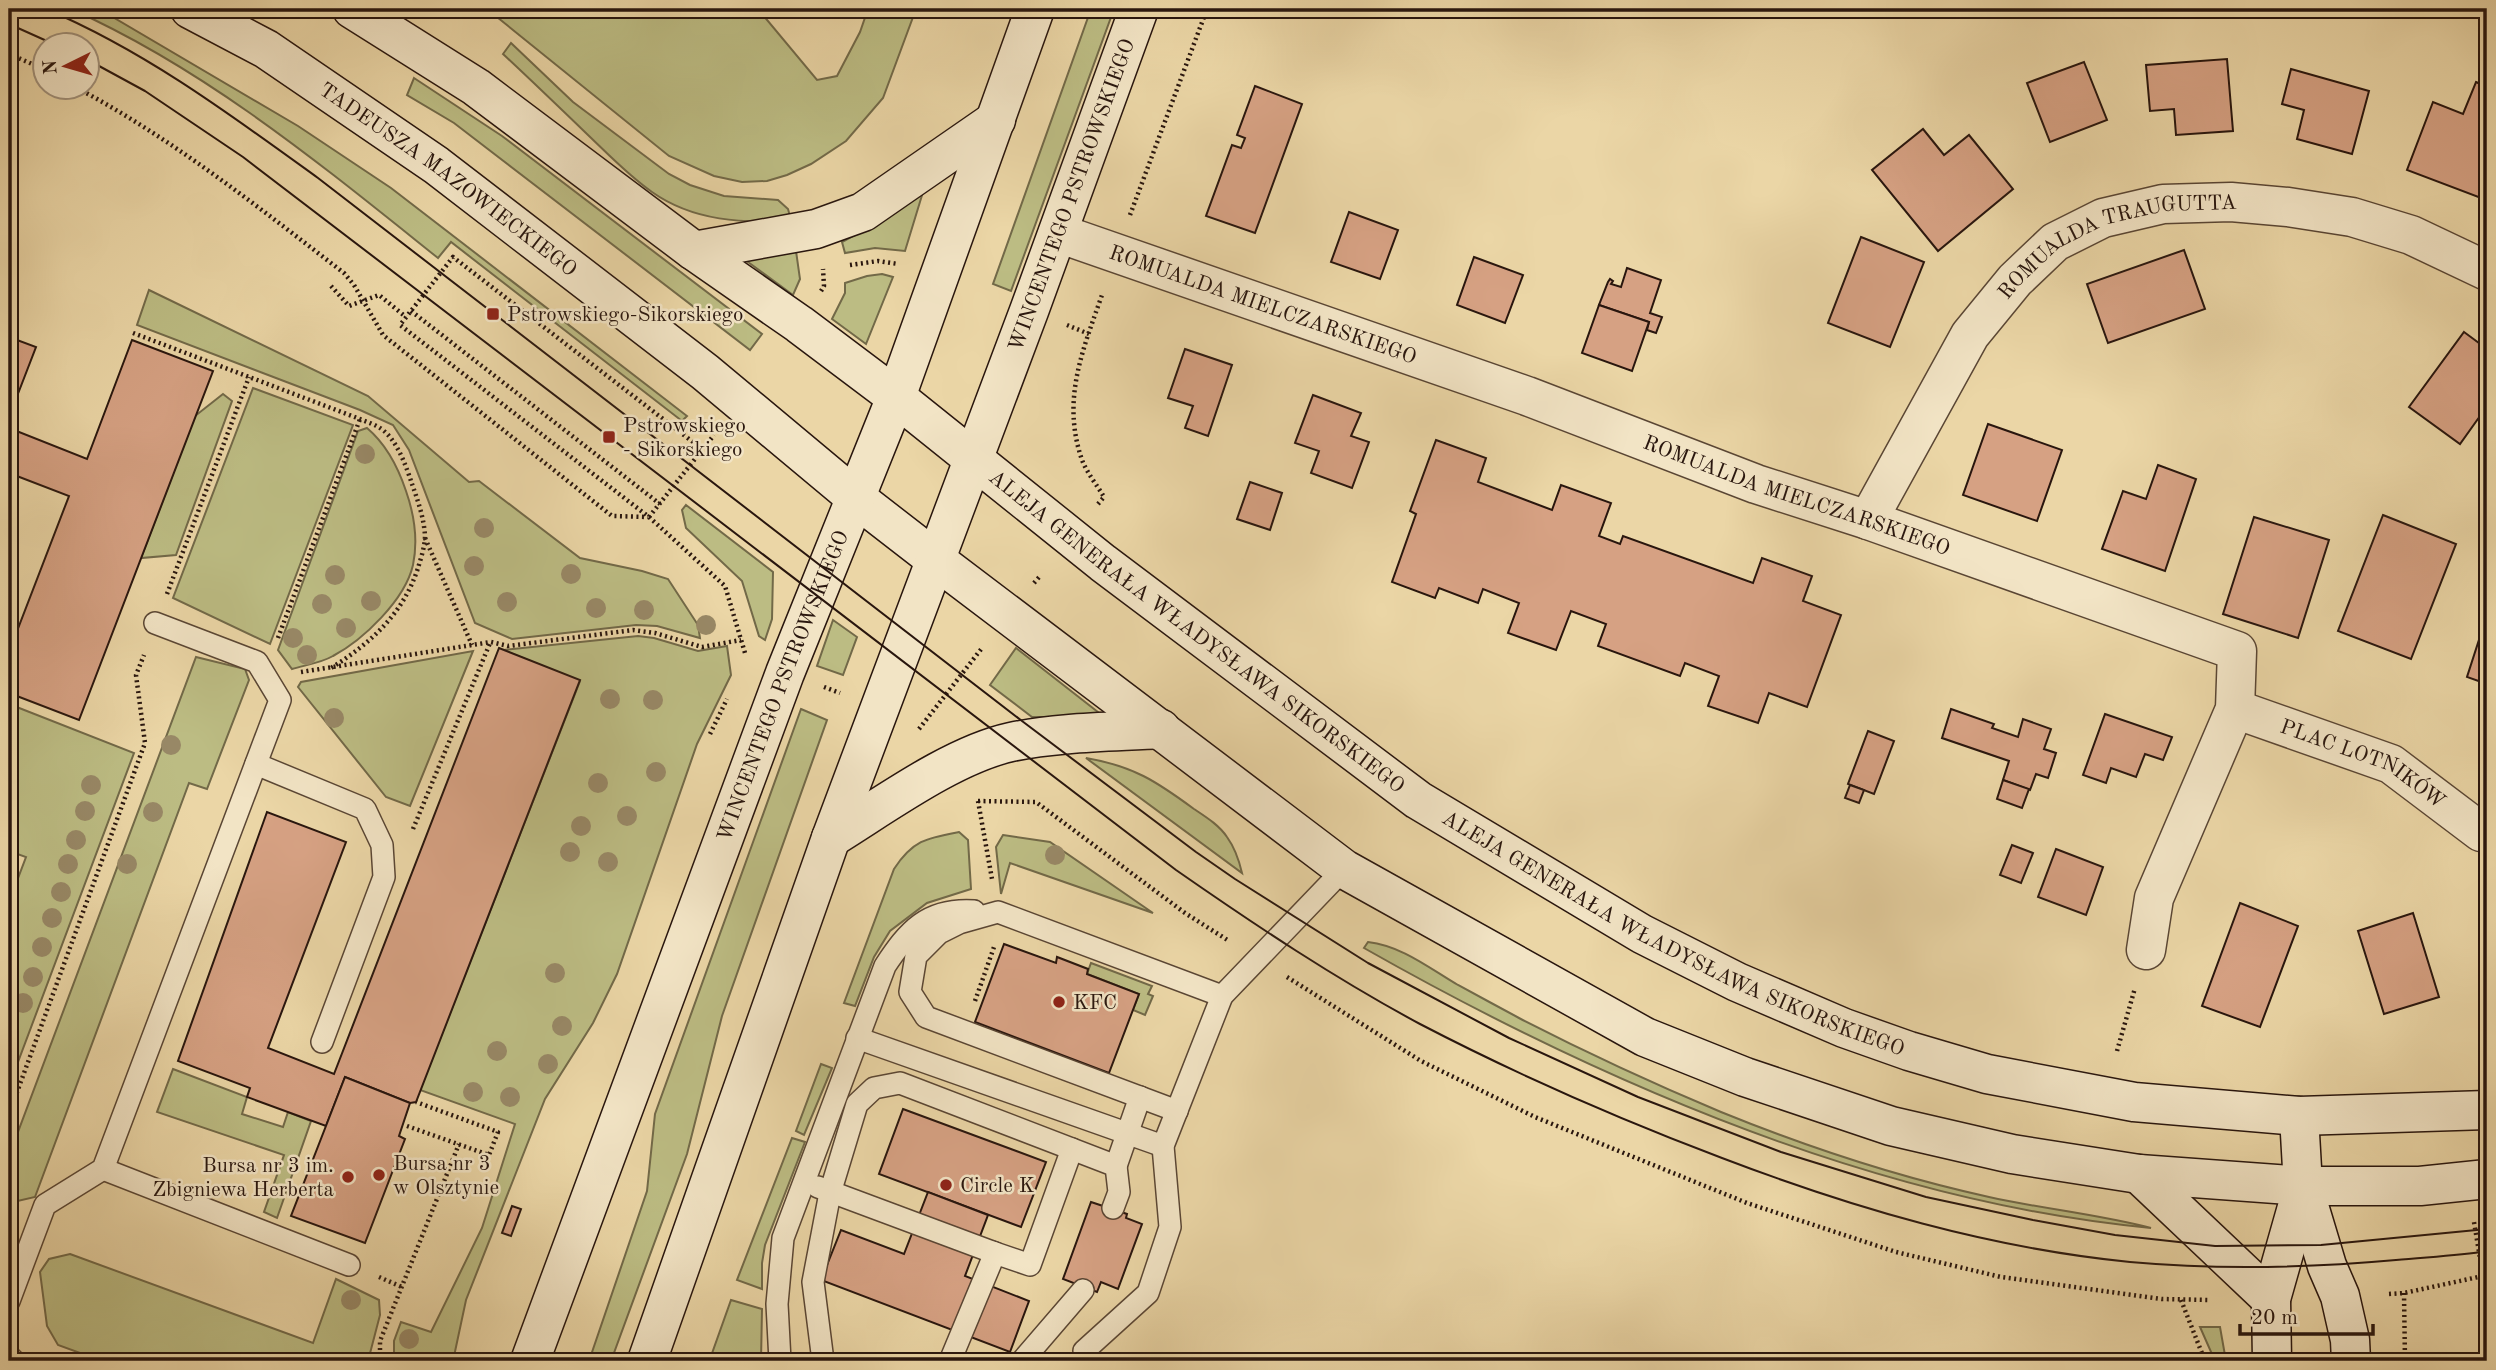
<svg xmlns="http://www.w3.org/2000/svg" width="2496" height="1370" font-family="'Old Standard TT',serif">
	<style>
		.green { fill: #bcbc83; stroke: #726948; stroke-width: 2 }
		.building { fill: #d6a183; stroke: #29160e; stroke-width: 2 }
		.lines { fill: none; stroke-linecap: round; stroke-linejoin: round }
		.lane-casing { stroke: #5a4634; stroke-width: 24 }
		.street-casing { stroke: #5a4634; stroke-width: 41 }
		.secondary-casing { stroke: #29160e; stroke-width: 41 }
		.path { stroke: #29160e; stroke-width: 4.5; stroke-dasharray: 2 3.5; stroke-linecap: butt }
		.lane { stroke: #f2e4c5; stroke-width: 21 }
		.street { stroke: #f2e4c5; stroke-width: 38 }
		.secondary { stroke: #f2e4c5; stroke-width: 38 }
		.tram { stroke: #29160e; stroke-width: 2 }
		.tree { fill: #988866 }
		.poi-dot { fill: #8f2418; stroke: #f2e4c5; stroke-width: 2.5 }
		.labels { text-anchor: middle; stroke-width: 5; stroke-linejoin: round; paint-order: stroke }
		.street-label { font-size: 21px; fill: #29160e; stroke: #f2e4c5 }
		.poi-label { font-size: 21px; fill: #29160e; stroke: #f2e4c5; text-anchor: start }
	</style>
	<rect width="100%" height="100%" fill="#ebd6a6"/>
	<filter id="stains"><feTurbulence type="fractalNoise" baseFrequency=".00286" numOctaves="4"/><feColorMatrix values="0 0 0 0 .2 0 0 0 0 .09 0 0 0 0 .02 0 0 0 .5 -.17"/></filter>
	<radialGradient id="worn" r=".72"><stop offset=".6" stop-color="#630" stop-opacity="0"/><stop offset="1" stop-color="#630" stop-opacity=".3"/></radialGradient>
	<!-- green -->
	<g class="green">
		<path d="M 71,9 L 99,9 L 298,126 L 391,188 L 687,416 L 682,421 L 451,242 L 438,258 C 324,167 206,69 71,9 Z"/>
		<polygon points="487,9 758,9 817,80 837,76 860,32 868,9 916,9 883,98 846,141 811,164 787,175 767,181 742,182 714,176 669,156"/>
		<polygon points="1091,9 1114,9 1011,291 993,284"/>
		<path d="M 511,43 L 573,102 L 669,174 L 690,185 L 724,196 L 778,200 L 788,209 L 791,220 C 744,224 693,221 652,192 C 629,176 609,155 588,135 C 560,108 532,81 503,54 Z"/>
		<polygon points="414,78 502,136 762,334 750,350 454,123 407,95"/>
		<polygon points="923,192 905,251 875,248 845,253 842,242 895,213"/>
		<polygon points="796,251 800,279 793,295 748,262 747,258"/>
		<polygon points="882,274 893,277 866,344 832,319 845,293 845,283 867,276"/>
		<polygon points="149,290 368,396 469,482 479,481 580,558 642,571 668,579 698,625 700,638 657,626 636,625 512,639 475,623 409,450 393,425 360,410 137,325"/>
		<polygon points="253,388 353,425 270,644 173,598"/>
		<polygon points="223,394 232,401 176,555 141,558 195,416"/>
		<path d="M 367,428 C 386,444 398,467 406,491 C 414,514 418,541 413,565 C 405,600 363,640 333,656 C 321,663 305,665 292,669 L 278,650 L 358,431 Z"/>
		<polygon points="686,505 773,572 772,619 765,640 759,636 742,581 686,528 682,510"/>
		<polygon points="833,620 857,637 843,675 817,666"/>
		<polygon points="638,636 654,638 698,651 727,646 731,675 697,744 617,974 593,1023 545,1099 466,1300 453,1361 394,1361 394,1341 401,1322 431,1332 482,1228 515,1124 420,1090 580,681 503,650"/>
		<polygon points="1016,648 1112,723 1079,717 1032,717 990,685"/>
		<polygon points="473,651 410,806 386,797 298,687 301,682"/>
		<polygon points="196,657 245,669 249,680 207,789 189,783 35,1197 9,1203 9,1156"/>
		<polygon points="9,704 134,753 9,1086 9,902 26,857 9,851"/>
		<polygon points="801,709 827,720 722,1016 687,1154 611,1361 589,1361 647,1191 655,1114"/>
		<path d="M 1086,758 C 1133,766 1156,781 1194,809 C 1206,817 1219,825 1227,837 C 1235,848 1239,860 1242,873 Z"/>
		<path d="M 959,832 L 968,840 L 971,889 L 927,903 L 890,931 L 874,957 L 855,1006 L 844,1003 L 894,869 C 913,840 927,838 959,832 Z"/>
		<polygon points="1003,835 1050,842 1153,913 1010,863 1001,894 996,847"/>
		<path d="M 1368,942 C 1402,946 1429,968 1458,985 C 1478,996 1499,1007 1519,1018 C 1585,1052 1652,1083 1721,1112 C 1807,1147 1898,1177 1989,1197 C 2043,1209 2097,1214 2151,1228 C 1876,1202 1602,1083 1364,948 Z"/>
		<polygon points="1091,963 1152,986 1148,994 1153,996 1145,1015 1133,1010 1139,994 1087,974"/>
		<polygon points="821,1064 832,1068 804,1135 796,1131"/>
		<polygon points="173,1069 247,1097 242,1114 283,1127 288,1112 311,1121 277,1218 264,1212 284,1155 157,1112"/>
		<polygon points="792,1138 805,1142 765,1245 762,1263 762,1289 737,1280"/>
		<polygon points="70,1254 313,1343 336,1279 379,1300 380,1315 368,1361 102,1361 58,1345 47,1326 40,1272 49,1259"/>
		<polygon points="731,1300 762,1309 761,1361 712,1361 710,1359"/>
		<polygon points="2200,1327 2220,1327 2226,1361 2215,1361"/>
	</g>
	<!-- building -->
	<g class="building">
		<polygon points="2227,59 2233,131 2176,135 2174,109 2150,111 2146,65"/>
		<polygon points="2084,62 2107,120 2050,142 2027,83"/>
		<polygon points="2291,69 2369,91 2352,154 2297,139 2304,110 2282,104"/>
		<polygon points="2476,82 2487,87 2487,182 2481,198 2407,170 2433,102 2463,114"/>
		<polygon points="1255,86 1302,104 1255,233 1206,216 1232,145 1241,148 1245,138 1237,135"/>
		<polygon points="1923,129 1944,155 1969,135 2013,189 1938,251 1872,170"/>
		<polygon points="1349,212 1398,230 1380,279 1331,262"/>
		<polygon points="1861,237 1924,262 1890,347 1828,323"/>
		<polygon points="2184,250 2205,309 2108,343 2087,284"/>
		<polygon points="1474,257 1523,275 1505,323 1457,305"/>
		<polygon points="1627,268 1661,280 1650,313 1662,317 1656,333 1647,330 1649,322 1599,305 1608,282 1610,279 1613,281 1611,284 1621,287"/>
		<polygon points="1599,305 1649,322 1632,371 1582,353"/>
		<polygon points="2464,332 2487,349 2487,411 2485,409 2460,444 2409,407"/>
		<polygon points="9,337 36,347 9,417"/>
		<polygon points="132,340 213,371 79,720 9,693 9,652 69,496 9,473 9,428 87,459"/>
		<polygon points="1185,349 1232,365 1208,436 1185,428 1193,406 1168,398"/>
		<polygon points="1313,395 1361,413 1351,436 1369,442 1352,488 1311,473 1319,451 1295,443"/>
		<polygon points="1988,424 2062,450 2037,521 1963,495"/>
		<polygon points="1436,440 1486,458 1478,482 1552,510 1561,485 1611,503 1599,536 1620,544 1623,536 1753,583 1762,558 1812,576 1803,601 1841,615 1807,707 1769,693 1758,723 1708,706 1719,676 1685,663 1680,676 1598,646 1606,624 1571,611 1556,650 1508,633 1519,603 1483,589 1478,603 1439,588 1435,598 1392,582 1416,514 1410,511"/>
		<polygon points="2158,465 2196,479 2165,571 2102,549 2123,491 2146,499"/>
		<polygon points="1250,482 1282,493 1270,530 1237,519"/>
		<polygon points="2383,515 2456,544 2411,659 2338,631"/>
		<polygon points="2254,517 2329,540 2298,638 2223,614"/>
		<polygon points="2487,615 2487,684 2467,677"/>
		<polygon points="499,648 580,680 416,1102 410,1103 345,1077 326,1126 247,1097 250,1088 178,1061 267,812 346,842 268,1048 334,1074"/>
		<polygon points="1951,709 1994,724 1992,728 2018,737 2023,719 2051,729 2044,749 2056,753 2048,778 2036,774 2030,790 2003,780 2009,761 1942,738"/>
		<polygon points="2105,714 2172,737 2163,760 2145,754 2136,777 2111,768 2106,783 2083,775"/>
		<polygon points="1868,731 1894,741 1874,794 1848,784"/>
		<polygon points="2003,780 2029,789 2022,808 1997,799"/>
		<polygon points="1850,785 1864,790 1859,803 1845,798"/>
		<polygon points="2012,845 2033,853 2021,883 2000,875"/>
		<polygon points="2056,849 2103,867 2086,915 2038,897"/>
		<polygon points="2240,903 2298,926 2260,1027 2202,1006"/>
		<polygon points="2413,913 2439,997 2384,1014 2358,931"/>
		<polygon points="1004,944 1056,963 1057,957 1088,969 1087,974 1139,994 1109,1073 975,1022"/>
		<polygon points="345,1077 410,1103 399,1136 405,1139 365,1243 291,1216"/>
		<polygon points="903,1109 1046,1162 1021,1227 879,1174"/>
		<polygon points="928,1192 988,1215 965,1276 1029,1301 1010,1352 821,1280 841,1230 904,1254"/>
		<polygon points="1091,1202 1127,1214 1126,1218 1142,1224 1118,1289 1101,1282 1097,1292 1063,1279"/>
		<polygon points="512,1206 521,1209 511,1236 502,1233"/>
	</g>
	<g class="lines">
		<!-- lane casing -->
		<g class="lane-casing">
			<g id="lane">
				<polyline points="256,764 365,809 382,845 384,877 322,1042"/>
				<polyline points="857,1038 1163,1146"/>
				<polyline points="1177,1111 926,1017 910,992 916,956 939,933 959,923 998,912 1222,996"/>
				<polyline points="1116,1166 1140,1097"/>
				<polyline points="103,1169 349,1265"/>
				<polyline points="818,1187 995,1253 950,1361"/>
				<polyline points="992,1252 1030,1265 1072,1149"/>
				<polyline points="9,1301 45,1205 103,1169 280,700 257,662 155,623"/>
				<polyline points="1084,1351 1148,1293 1170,1227 1163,1146 1222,996 1344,869"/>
				<polyline points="9,1356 14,1361"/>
				<path d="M 780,1361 L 777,1304 L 783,1238 L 885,966 C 908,931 927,908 974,911"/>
				<polyline points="823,1361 813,1282 830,1193 857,1104 874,1088 900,1083 1116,1166 1119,1192 1113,1208"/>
				<polyline points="1022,1361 1083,1290"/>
			</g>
		</g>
		<!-- street casing -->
		<g class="street-casing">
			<g id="street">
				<path id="s1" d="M 1058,233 L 1527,396 L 1756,484 L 1868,520 L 2237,651 L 2235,709 L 2154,898 L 2146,950"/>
				<path id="s2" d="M 1868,520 L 1970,335 L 2015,280 L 2055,242 L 2103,218 L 2163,204 L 2231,202 L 2288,207 L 2352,217 L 2411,235 L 2487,271"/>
				<path id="s3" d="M 2235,709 L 2391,764 L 2481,832"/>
			</g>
		</g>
		<!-- secondary casing -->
		<g class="secondary-casing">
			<g id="secondary">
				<path id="s4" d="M 190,9 L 266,49 L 436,165 L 705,372 L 856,498 L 936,560 L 1344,869 L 1645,1037 L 1745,1077 L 1891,1126 L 2012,1154 L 2139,1174 L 2303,1186 L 2420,1186 L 2487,1179"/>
				<path id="s5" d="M 352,9 L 476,87 L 694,251 L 799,324 L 896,397 L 1103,563 L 1418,800 L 1642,934 L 1737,982 L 1844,1028 L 1909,1051 L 1987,1074 L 2134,1102 L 2299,1116 L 2487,1110"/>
				<polyline points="694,251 816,229 863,212 996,120"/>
				<path d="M 831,838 C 883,806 952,755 1011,742 C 1059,732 1112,732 1161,729"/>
				<polyline points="2299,1116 2303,1186 2327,1266 2340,1296 2350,1340 2351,1361"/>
				<polyline points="2139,1174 2271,1299"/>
				<path id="s6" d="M 530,1361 L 785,673 L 896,397 L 1035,9"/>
				<path id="s7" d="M 647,1361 L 831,838 L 1029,311 L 1139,9"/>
				<polyline points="2272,1361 2271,1299 2303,1186"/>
			</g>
		</g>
		<!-- path -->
		<g class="path">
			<polyline points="9,54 46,70"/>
			<path d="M 77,88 C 173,139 258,207 344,273 L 354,285 L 383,335 L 612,516 L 648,517"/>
			<polyline points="1130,215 1207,9"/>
			<polyline points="850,265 878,261 898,264"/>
			<polyline points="331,286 349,306 379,295 406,317"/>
			<polyline points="821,291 824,286 823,269"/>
			<polyline points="411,311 660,504"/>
			<polyline points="1067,325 1089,334"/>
			<path d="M 133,333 L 360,419 C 367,422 374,424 380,428 C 397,439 406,466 412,484 C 418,501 424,518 425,536 C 425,546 421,558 418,568 C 403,614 371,643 331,668"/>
			<polyline points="702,449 453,257 400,325 649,517 725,586 745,653"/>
			<path d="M 1098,504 L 1104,497 C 1097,485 1087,473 1082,460 C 1061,399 1083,350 1103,292"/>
			<polyline points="649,517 714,435"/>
			<polyline points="425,538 472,645"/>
			<polyline points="1034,583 1041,575"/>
			<polyline points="167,594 249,377"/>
			<polyline points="278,638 360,419"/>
			<polyline points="301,672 491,642 508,646 633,630 655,633 702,647 741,640"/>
			<polyline points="824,687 840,693"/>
			<polyline points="919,729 982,648"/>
			<polyline points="710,734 727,699"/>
			<polyline points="978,801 1036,802 1185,913 1229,941"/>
			<polyline points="978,801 992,879"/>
			<polyline points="413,829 490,643"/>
			<polyline points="1287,977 1421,1061 1535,1117 1747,1203 1896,1252 2001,1277 2162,1299 2210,1300"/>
			<polyline points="975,1001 994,947"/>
			<polyline points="2117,1051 2135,988"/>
			<polyline points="9,1114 145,743 136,675 144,655"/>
			<polyline points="407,1126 489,1155 498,1132 416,1102"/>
			<polyline points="379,1277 402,1287"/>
			<polyline points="2404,1293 2405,1361"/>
			<polyline points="2389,1294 2404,1293 2483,1276 2474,1222"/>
			<polyline points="2181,1300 2205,1361"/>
			<polyline points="380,1361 380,1341 459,1144"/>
		</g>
		<!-- lane -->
		<use href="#lane" class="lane"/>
		<!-- street -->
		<use href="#street" class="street"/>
		<!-- secondary -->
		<use href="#secondary" class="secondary"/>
		<!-- tram -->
		<g class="tram">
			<path d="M 46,9 C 145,51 231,115 318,178 L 1022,721 L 1196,852 L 1235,879 L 1368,963 L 1509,1038 L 1638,1097 L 1781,1152 L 1926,1197 L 2033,1220 L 2115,1235 L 2215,1246 L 2321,1245 L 2487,1229"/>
			<polyline points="9,24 58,46"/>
			<path d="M 88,60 L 145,91 L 243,157 L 1176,870 C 1255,925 1336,979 1420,1024 C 1518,1075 1619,1119 1722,1158 C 1853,1208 1989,1248 2130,1262 C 2219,1270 2307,1268 2396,1260 C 2426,1257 2457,1256 2487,1251"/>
		</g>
	</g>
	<!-- trees -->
	<g class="tree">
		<circle cx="365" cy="454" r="10"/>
		<circle cx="484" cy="528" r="10"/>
		<circle cx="474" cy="566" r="10"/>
		<circle cx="571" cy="574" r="10"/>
		<circle cx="335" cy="575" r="10"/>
		<circle cx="371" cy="601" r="10"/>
		<circle cx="507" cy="602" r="10"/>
		<circle cx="322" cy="604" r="10"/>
		<circle cx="596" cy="608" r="10"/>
		<circle cx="644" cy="610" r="10"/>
		<circle cx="706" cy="625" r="10"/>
		<circle cx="346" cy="628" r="10"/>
		<circle cx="293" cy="638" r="10"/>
		<circle cx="307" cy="655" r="10"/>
		<circle cx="610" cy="699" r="10"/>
		<circle cx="653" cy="700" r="10"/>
		<circle cx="334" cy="718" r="10"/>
		<circle cx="171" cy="745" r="10"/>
		<circle cx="656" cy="772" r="10"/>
		<circle cx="598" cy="783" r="10"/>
		<circle cx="91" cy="785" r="10"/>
		<circle cx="85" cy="811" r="10"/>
		<circle cx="153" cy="812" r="10"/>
		<circle cx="627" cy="816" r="10"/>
		<circle cx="581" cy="826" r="10"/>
		<circle cx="76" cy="840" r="10"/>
		<circle cx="570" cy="852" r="10"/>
		<circle cx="1055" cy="855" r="10"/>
		<circle cx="608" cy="862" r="10"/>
		<circle cx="68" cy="864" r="10"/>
		<circle cx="127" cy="864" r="10"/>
		<circle cx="61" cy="892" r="10"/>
		<circle cx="52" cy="918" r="10"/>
		<circle cx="42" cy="947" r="10"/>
		<circle cx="555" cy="973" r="10"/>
		<circle cx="33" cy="977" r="10"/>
		<circle cx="23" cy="1003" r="10"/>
		<circle cx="562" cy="1026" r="10"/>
		<circle cx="497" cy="1051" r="10"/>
		<circle cx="548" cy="1064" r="10"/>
		<circle cx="473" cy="1092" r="10"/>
		<circle cx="510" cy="1097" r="10"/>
		<circle cx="351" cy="1300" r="10"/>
		<circle cx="409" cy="1339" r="10"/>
	</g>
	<!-- markers -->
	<g class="poi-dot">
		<rect x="486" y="307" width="14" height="14" rx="3.5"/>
		<rect x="602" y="430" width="14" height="14" rx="3.5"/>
		<circle cx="1059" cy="1002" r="7"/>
		<circle cx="379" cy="1175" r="7"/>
		<circle cx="348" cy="1177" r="7"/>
		<circle cx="946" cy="1185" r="7"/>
	</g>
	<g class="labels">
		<!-- street labels -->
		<g class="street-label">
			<text dy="7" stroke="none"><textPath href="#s4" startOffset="310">TADEUSZA MAZOWIECKIEGO</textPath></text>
			<text dy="7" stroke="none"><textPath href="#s7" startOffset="1241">WINCENTEGO PSTROWSKIEGO</textPath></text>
			<text dy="7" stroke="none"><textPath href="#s2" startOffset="394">ROMUALDA TRAUGUTTA</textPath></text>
			<text dy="7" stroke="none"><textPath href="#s1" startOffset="217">ROMUALDA MIELCZARSKIEGO</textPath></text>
			<text dy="7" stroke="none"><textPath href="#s1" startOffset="784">ROMUALDA MIELCZARSKIEGO</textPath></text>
			<text dy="7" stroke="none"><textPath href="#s5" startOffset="1050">ALEJA GENERAŁA WŁADYSŁAWA SIKORSKIEGO</textPath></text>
			<text dy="7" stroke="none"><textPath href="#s6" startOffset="721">WINCENTEGO PSTROWSKIEGO</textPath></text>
			<text dy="7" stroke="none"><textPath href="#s3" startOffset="140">PLAC LOTNIKÓW</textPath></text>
			<text dy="7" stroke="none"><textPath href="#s5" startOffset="1617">ALEJA GENERAŁA WŁADYSŁAWA SIKORSKIEGO</textPath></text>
		</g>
		<!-- poi labels -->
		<g class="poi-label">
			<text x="507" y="321">Pstrowskiego-Sikorskiego</text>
			<text x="623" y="432">Pstrowskiego<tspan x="623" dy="24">- Sikorskiego</tspan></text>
			<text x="1073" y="1009">KFC</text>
			<text x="393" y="1170">Bursa nr 3<tspan x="393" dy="24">w Olsztynie</tspan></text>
			<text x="334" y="1172" text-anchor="end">Bursa nr 3 im.<tspan x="334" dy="24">Zbigniewa Herberta</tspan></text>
			<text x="960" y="1192">Circle K</text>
		</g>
	</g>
	<!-- margin -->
	<rect width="2496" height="1370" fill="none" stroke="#ebd6a6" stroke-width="35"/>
	<rect x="10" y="10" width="2475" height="1349" fill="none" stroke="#29160e" stroke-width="3.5"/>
	<rect x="18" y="18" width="2461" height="1335" fill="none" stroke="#29160e" stroke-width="2"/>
	<!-- north arrow -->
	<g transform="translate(66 66) rotate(265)"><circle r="33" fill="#f2e4c5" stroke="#a2927c" stroke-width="2"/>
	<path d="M0-5L12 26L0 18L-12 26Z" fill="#8f2418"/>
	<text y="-10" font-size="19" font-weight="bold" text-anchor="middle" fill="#29160e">N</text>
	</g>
	<!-- scale -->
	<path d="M2240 1324v10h133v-10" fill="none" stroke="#29160e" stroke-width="3.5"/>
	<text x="2251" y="1324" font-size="21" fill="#29160e" stroke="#f2e4c5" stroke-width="5" paint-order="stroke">20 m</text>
	<rect width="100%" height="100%" filter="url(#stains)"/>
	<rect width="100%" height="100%" fill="url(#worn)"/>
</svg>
